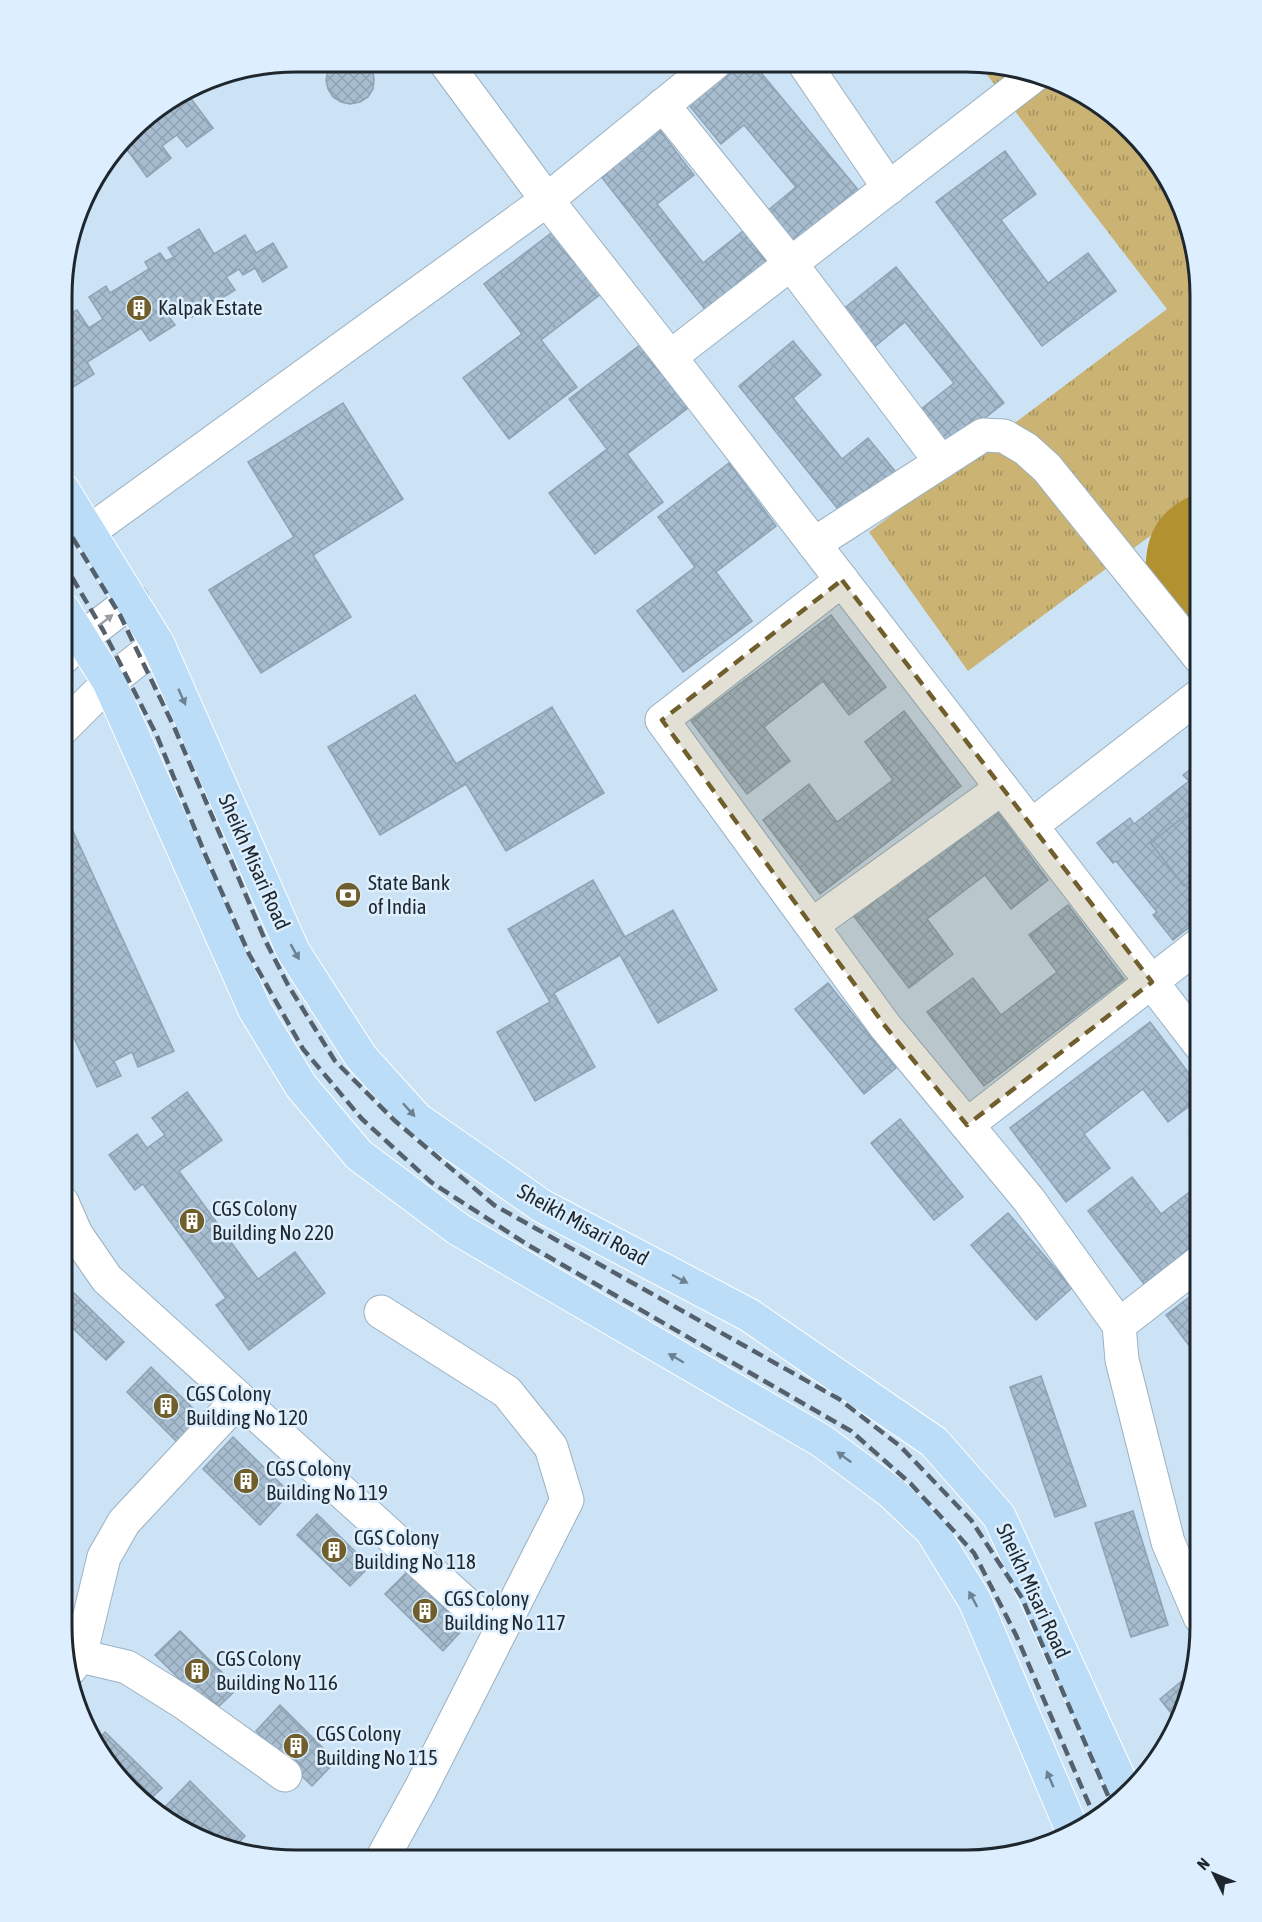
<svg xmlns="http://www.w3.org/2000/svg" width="1262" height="1922" font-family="'Asap Condensed',sans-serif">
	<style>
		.park { fill: url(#park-tufts) }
		.water { fill: #b29230 }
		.building { fill: url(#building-cross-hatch); stroke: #8ea3b4; stroke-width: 1.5 }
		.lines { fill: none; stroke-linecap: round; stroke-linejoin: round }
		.minor-casing { stroke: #9bb1c2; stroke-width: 35 }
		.major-casing { stroke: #fff; stroke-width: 35 }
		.minor { stroke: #fff; stroke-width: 33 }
		.major { stroke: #bbddf8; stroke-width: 33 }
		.rail { stroke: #54616c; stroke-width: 4.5; stroke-dasharray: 12 6; stroke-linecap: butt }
		.oneway { fill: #9a9ea1 }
		.oneway2 { fill: #6c8293 }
		.marked { fill: #705e2c; fill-opacity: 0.2; stroke: #705e2c; stroke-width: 4.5; stroke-dasharray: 12 8; stroke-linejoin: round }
		.labels { text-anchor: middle; stroke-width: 5; stroke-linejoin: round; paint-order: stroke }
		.poi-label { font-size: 21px; fill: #1e272e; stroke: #ddeffe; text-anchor: start }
		.street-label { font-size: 21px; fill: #1e272e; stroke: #ddeffe }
		.rim { fill: none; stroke: #1e272e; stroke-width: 3 }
	</style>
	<defs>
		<pattern id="park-tufts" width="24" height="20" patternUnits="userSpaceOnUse" patternTransform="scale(1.5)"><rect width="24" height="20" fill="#cab373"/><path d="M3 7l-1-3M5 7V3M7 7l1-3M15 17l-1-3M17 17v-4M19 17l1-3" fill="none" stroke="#a3925f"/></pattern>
		<pattern id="building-cross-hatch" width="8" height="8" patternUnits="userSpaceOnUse" patternTransform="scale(1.5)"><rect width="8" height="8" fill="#a7bdcf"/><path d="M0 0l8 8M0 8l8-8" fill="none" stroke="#8fa2b2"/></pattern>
	</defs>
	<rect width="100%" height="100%" fill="#cce2f5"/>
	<!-- park -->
	<polygon class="park" points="978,63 997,64 1056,79 1109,110 1152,153 1183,206 1200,296 1200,499 968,671 869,532 1167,309"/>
	<!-- water -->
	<path class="water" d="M 1200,492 L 1200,643 L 1146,588 C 1143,540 1152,511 1200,492 Z"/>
	<!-- building -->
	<g class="building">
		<polygon points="335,62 367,63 373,71 374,80 373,89 368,97 360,102 350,104 341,102 333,97 328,89 326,80 328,71"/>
		<polygon points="727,63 753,63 859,191 793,246 766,212 796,187 744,125 721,144 684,99"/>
		<polygon points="186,92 213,128 187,147 177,135 162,146 171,158 147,177 123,144 137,130 135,128 141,120"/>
		<polygon points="655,124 694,175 657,204 703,263 743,231 768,264 707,312 596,170"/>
		<polygon points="1005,151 1036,194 1001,220 1048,283 1088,253 1116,291 1042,346 936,202"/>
		<polygon points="199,229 214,254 245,235 256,253 273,243 287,267 263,282 255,268 243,275 239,269 226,277 235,290 214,303 209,295 200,300 205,309 192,317 185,306 169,317 175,325 150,341 141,328 87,362 94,374 73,387 63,371 63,364 75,356 69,344 63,348 63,318 77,310 89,328 103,319 89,297 106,286 110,293 149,269 145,262 160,253 166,261 174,257 168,248"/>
		<polygon points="554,231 602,293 541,340 577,387 509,439 463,378 522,334 484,284"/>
		<polygon points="896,267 1004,403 946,449 916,413 954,383 905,322 868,352 837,314"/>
		<polygon points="793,341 821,375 793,398 842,459 868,438 899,476 846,519 739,386"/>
		<polygon points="640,345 688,408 627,454 663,502 595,554 549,493 607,449 569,399"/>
		<polygon points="343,403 403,499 313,555 351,617 261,673 209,590 294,537 248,462"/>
		<polygon points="729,463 776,526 716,572 752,621 683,672 637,611 695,567 658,517"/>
		<polygon points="831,615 886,687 849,715 823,681 764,727 790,761 747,794 691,721"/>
		<polygon points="415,695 456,764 552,707 604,793 506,851 466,784 380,835 328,747"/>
		<polygon points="904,711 961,786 820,894 763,820 809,784 837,822 893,780 865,742"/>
		<polygon points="1200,762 1200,810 1197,806 1151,843 1184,886 1200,873 1200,919 1173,940 1153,915 1157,912 1116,861 1113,863 1097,843 1130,818 1134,824 1189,781 1183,775"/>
		<polygon points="993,806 1048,880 1011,909 985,875 927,919 953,954 909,988 852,914"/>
		<polygon points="1197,806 1200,810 1200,873 1184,886 1151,843"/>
		<polygon points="67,818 174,1051 138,1067 132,1052 114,1061 121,1076 97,1087 62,1012 63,820"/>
		<polygon points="593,880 625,937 673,910 717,990 658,1023 620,955 554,993 595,1067 535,1101 497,1032 550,1002 508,929"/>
		<polygon points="1068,905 1124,979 984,1086 927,1012 973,978 1001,1015 1057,972 1029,935"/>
		<polygon points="828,983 896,1068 864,1094 795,1009"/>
		<polygon points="1150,1022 1200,1088 1200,1098 1168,1122 1143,1089 1084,1134 1110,1168 1066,1202 1010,1128"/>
		<polygon points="187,1092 222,1140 179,1171 258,1279 295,1252 325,1293 249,1350 216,1305 226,1298 143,1184 135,1190 109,1155 137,1134 147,1148 165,1135 152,1118"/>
		<polygon points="900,1119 963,1197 934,1220 871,1143"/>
		<polygon points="1200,1125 1200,1148 1189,1133"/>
		<polygon points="1132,1177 1161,1214 1200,1184 1200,1241 1144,1284 1088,1211"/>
		<polygon points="1008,1213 1072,1288 1036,1320 971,1245"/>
		<polygon points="1200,1289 1200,1360 1166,1315"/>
		<polygon points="72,1291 124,1342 106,1360 62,1318 62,1301"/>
		<polygon points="151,1367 205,1420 180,1445 127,1392"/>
		<polygon points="1041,1376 1086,1506 1055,1517 1010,1387"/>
		<polygon points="233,1437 290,1493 260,1525 203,1469"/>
		<polygon points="1133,1511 1168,1625 1131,1637 1095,1523"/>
		<polygon points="317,1514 370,1566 350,1586 297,1535"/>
		<polygon points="407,1572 464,1628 443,1651 385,1594"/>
		<polygon points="180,1631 238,1688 213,1712 155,1655"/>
		<polygon points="1194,1671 1188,1702 1178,1722 1160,1699"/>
		<polygon points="280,1705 336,1761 312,1786 256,1731"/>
		<polygon points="105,1732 162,1788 145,1804 110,1769 95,1743"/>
		<polygon points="190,1781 245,1836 232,1850 206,1843 189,1833 164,1808"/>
	</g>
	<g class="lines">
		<!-- minor casing -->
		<g class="minor-casing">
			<g id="minor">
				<polyline points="445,62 547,200 670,357 1200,1045"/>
				<polyline points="804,63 889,188"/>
				<polyline points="663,105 791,264 941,462"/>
				<polyline points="670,357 1036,74"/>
				<polyline points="90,531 547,200 715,63"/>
				<polyline points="814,544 983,435 1004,436 1026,449 1047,468 1200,658"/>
				<polyline points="842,580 662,720 885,1026 1029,1200 1119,1325 1122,1360 1168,1542 1200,1617"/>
				<polyline points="63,658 81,639 132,600"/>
				<polyline points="63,728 109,682 158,644"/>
				<polyline points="1031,826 1200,695"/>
				<polyline points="812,925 1002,788"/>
				<polyline points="967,1125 1200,944"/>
				<polyline points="62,1202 76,1234 107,1279 476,1613"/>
				<polyline points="381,1312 507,1392 551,1447 567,1500 421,1788 382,1859"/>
				<polyline points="1119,1325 1200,1262"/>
				<polyline points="80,1656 127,1667 186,1704 285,1775"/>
				<polyline points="70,1669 80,1656 104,1557 124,1522 239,1399"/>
			</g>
		</g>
		<!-- major casing -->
		<g class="major-casing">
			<g id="major">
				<polyline points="63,490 158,644 293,951 361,1057 417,1119 542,1206 749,1315 934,1442 999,1516 1127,1796"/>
				<polyline points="63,609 109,682 255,1010 301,1086 359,1155 458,1229 822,1441 891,1492 932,1531 975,1601 1073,1832"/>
			</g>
		</g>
		<!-- minor -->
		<use href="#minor" class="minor"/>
		<!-- major -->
		<use href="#major" class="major"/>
		<!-- rail -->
		<g class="rail">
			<polyline points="63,522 120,615 175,729 265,940 288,985 335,1061 394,1120 494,1205 839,1399 900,1446 971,1520 1022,1598 1113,1807"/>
			<polyline points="63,562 103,630 157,736 205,854 249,954 303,1049 362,1119 431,1182 528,1245 851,1431 911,1484 974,1553 1016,1635 1095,1818"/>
		</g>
	</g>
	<!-- one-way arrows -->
	<defs><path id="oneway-solid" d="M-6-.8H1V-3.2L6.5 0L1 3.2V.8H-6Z" transform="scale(1.5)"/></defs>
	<use class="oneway" href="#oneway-solid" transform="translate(106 620) rotate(-38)"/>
	<g class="oneway2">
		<use href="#oneway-solid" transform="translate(182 697) rotate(66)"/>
		<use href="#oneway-solid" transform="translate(295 952) rotate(61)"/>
		<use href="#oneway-solid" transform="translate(409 1110) rotate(48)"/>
		<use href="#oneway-solid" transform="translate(680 1279) rotate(28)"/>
		<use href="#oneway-solid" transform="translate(676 1358) rotate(-150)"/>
		<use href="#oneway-solid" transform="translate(844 1457) rotate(-144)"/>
		<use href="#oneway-solid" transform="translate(973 1599) rotate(-118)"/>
		<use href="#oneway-solid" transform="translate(1050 1779) rotate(-113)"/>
	</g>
	<!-- marked area -->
	<path class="marked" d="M 842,580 L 1152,982 L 967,1125 L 885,1026 L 662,720 Z"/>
	<!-- icons -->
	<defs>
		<g id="building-disc" transform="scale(1.35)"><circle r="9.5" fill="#705e2c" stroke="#ddeffe"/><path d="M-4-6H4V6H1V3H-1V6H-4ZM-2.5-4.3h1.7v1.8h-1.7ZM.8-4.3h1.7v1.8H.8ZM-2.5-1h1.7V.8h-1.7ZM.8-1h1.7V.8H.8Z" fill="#fff"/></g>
		<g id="bank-disc" transform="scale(1.35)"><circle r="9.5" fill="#705e2c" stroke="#ddeffe"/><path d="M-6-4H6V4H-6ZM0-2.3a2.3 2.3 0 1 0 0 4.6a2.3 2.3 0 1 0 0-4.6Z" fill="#fff"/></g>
	</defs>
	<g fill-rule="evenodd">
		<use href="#building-disc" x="139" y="308"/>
		<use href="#bank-disc" x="348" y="895"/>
		<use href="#building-disc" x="192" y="1221"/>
		<use href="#building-disc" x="166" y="1406"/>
		<use href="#building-disc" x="246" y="1481"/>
		<use href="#building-disc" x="334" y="1550"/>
		<use href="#building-disc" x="425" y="1611"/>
		<use href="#building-disc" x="197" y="1671"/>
		<use href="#building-disc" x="296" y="1746"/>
	</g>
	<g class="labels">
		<!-- poi labels -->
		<g class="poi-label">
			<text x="158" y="315">Kalpak Estate</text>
			<text x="368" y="890">State Bank<tspan x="368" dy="24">of India</tspan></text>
			<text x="212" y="1216">CGS Colony<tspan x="212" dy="24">Building No 220</tspan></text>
			<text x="186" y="1401">CGS Colony<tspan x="186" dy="24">Building No 120</tspan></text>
			<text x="266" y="1476">CGS Colony<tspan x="266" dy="24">Building No 119</tspan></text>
			<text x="354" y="1545">CGS Colony<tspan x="354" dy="24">Building No 118</tspan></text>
			<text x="444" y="1606">CGS Colony<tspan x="444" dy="24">Building No 117</tspan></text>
			<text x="216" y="1666">CGS Colony<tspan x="216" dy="24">Building No 116</tspan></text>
			<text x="316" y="1741">CGS Colony<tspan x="316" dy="24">Building No 115</tspan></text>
		</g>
		<!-- street labels -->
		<g class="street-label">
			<text transform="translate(254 862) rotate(66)" y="7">Sheikh Misari Road</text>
			<text transform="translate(583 1225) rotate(29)" y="7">Sheikh Misari Road</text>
			<text transform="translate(1033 1591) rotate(65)" y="7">Sheikh Misari Road</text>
		</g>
	</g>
	<!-- crop -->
	<path d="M0 0H1262V1922H0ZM296 72H966A224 224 0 0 1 1190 296V1626A224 224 0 0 1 966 1850H296A224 224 0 0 1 72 1626V296A224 224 0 0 1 296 72Z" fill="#ddeffe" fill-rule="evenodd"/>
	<path class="rim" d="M296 72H966A224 224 0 0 1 1190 296V1626A224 224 0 0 1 966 1850H296A224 224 0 0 1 72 1626V296A224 224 0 0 1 296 72Z"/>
	<!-- north arrow -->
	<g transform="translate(1214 1874) rotate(313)" stroke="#ddeffe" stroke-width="4.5" paint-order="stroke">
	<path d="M0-4.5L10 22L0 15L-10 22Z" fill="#1e272e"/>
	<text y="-9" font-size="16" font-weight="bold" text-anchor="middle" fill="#1e272e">N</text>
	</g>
</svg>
